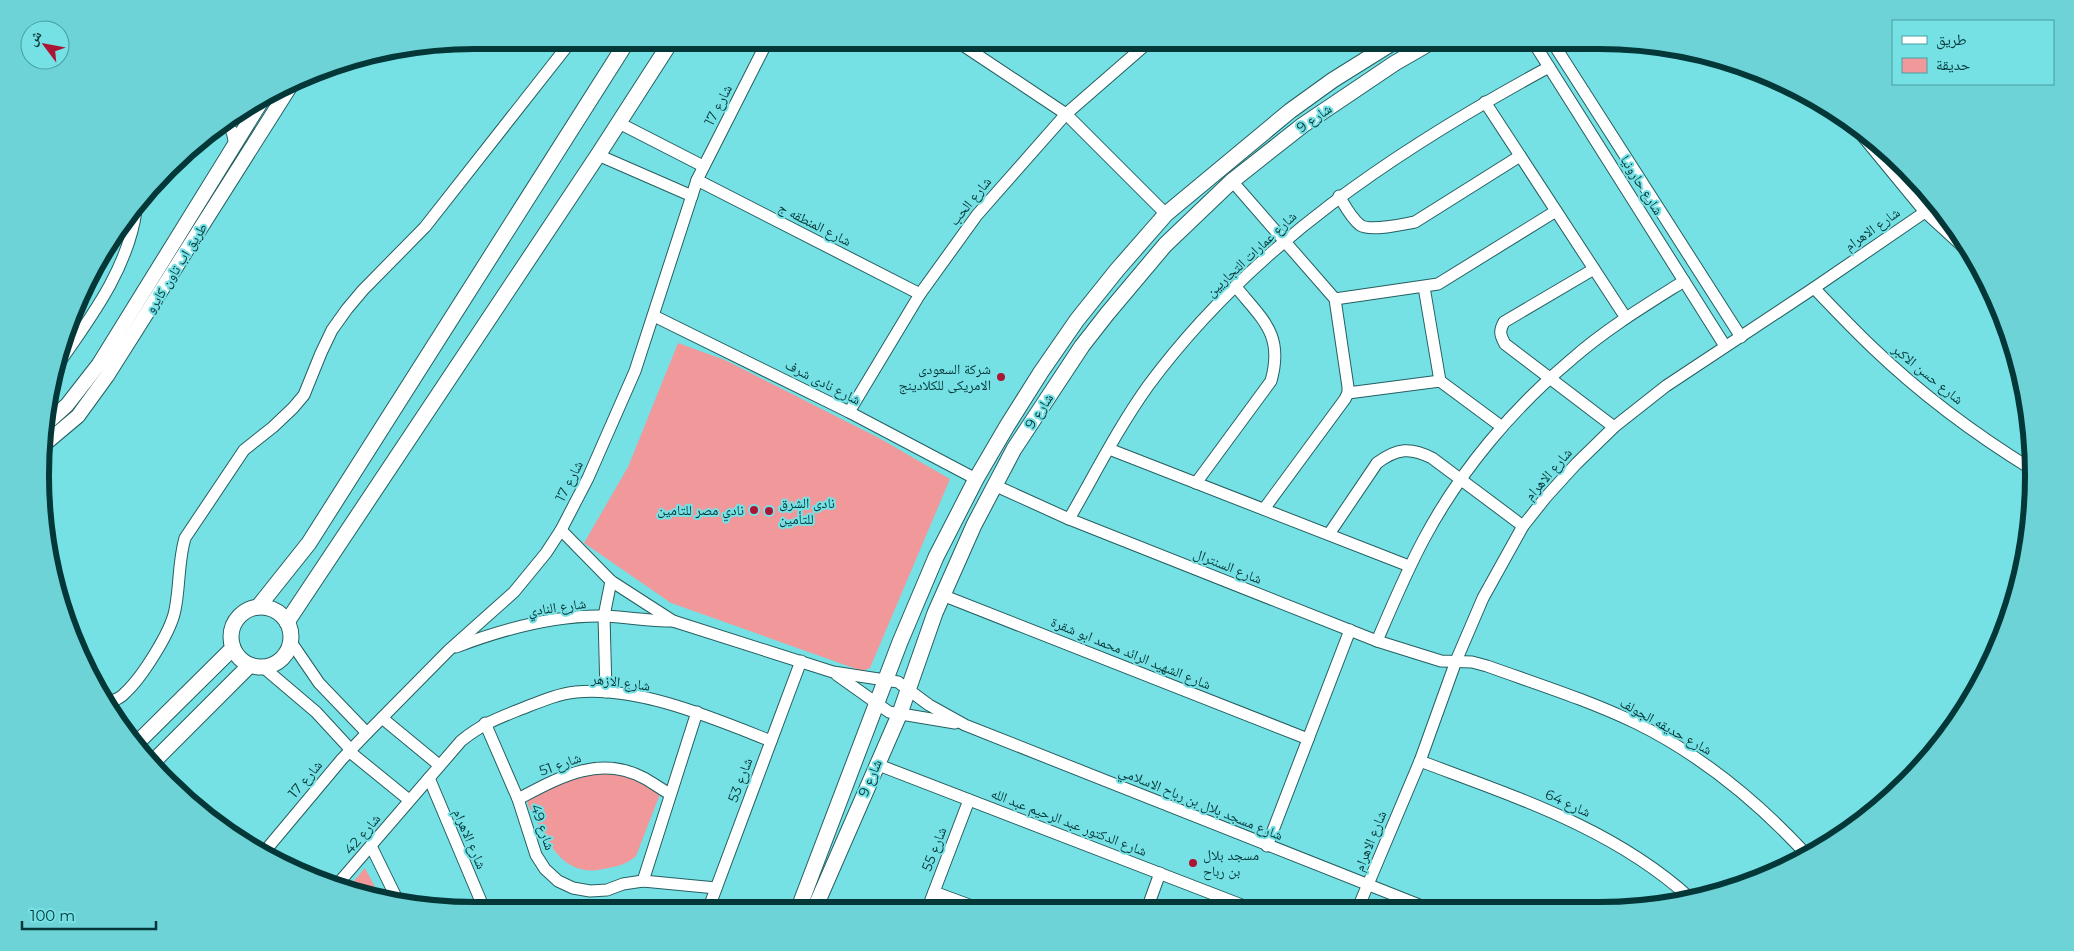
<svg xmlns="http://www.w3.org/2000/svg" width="2074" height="951" font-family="Montserrat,'Noto Naskh Arabic',sans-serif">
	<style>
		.green { fill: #f1989b }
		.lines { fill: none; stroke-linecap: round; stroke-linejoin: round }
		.minor-casing { stroke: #255f61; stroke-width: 13 }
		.tertiary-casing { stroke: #255f61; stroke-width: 16 }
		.secondary-casing { stroke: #255f61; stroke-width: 17 }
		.minor { stroke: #fff; stroke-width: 11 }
		.tertiary { stroke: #fff; stroke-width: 14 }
		.secondary { stroke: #fff; stroke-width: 15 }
		.poi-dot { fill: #ab1534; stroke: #76e1e5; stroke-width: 2 }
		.labels { text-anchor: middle; stroke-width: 4; stroke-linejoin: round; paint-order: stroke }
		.street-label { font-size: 14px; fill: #043738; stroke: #76e1e5 }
		.poi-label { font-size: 14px; fill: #043738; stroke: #76e1e5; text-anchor: end }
		.rim { fill: none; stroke: #043738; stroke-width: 6 }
	</style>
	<rect width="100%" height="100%" fill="#76e1e5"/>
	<!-- green -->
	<g class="green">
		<polygon points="678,343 725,360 879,438 950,479 870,668 862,671 671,603 584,543 628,467"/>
		<path d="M 585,766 L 614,769 L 662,789 L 636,856 C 627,864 619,866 608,868 C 560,881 547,838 528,805 L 527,797 C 547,781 560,771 585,766 Z"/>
		<polygon points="365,868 382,900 347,889"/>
	</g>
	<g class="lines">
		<!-- minor casing -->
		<g class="minor-casing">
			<g id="minor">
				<polyline points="955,40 1066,114 1166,214"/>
				<polyline points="1532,40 1725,346"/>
				<polyline points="1551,40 1741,337"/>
				<polyline points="1485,102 1626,318"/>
				<polyline points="236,114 249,123"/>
				<polyline points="1851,122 1925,212 1971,254"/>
				<polyline points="224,123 232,131 235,145"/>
				<polyline points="619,123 703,166"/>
				<polyline points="598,155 692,196"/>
				<polyline points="697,180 920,294"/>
				<polyline points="1232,181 1335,299 1348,387 1348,393 1345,399 1264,509"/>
				<path d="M 1339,196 C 1345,206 1351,218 1360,225 C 1370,232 1403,224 1415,222 L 1520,156"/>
				<path d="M 1594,269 L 1504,322 C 1499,331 1500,335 1505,344 L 1614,427"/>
				<polyline points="1424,287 1440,381"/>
				<path d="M 1814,288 C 1833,308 1852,328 1873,348 C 1921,394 1976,435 2033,470"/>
				<polyline points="1335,299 1438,284 1556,211"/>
				<polyline points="654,316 849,412 976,479"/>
				<path d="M 59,363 C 91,317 128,268 136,211"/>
				<polyline points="1348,393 1440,381 1502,427"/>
				<polyline points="849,412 920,294 977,215 1066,114 1151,40"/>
				<polyline points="1109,449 1409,566"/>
				<path d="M 1196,483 L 1271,381 C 1284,335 1263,320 1236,287"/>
				<path d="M 994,485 L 1069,519 L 1377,641 L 1441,661 L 1472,662 L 1487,666 C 1537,684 1588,700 1636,723 C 1701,755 1757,801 1806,854"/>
				<path d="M 1069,519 C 1095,474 1118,428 1148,386 C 1252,245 1398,149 1549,67"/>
				<polyline points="561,530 611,581 673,621 833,672 898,682 929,705 965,725 1427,908"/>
				<path d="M 1329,534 L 1377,463 C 1397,448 1411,447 1432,458 L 1523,526"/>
				<polyline points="942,595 1308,739"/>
				<path d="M 1377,641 C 1392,606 1407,570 1425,537 C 1461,470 1513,408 1572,359 C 1606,329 1646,305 1684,281"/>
				<polyline points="291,642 319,683 367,733"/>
				<path d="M 456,647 C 503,629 553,615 603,616 C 627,617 649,621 673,621"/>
				<polyline points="263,667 316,712 351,750"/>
				<polyline points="837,675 889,712 955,723"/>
				<polyline points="606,692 604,616 611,581"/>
				<path d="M 106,702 C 114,701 121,698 126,692 C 142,677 171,632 175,610 C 180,586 178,562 185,538 L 244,450 L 273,427 L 293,408 L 304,395 L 321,353 L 332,330 L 347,309 L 363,290 L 425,227 L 572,40"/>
				<polyline points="382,718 439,765"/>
				<polyline points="485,723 518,799 536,855 545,869 558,881 573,888 590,891 607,890 623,884 643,881 716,888"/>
				<polyline points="350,752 409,800"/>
				<path d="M 1420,761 C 1515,797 1613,828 1690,898"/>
				<polyline points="876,764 1252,909"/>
				<polyline points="429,778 485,911"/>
				<path d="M 518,799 C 558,778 599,754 644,778 C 653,783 661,789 670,794"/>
				<polyline points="371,846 399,903"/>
				<polyline points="1267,846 1350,630"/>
				<polyline points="265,851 342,759 367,733 449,650 514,592 546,553 561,530 588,478 635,371 697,180 768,40"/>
				<polyline points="643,881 697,712"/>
				<path d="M 336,886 L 461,741 C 482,724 496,719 521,709 C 539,702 557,694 576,692 C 639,686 713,718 771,741"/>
				<polyline points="934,892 980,909"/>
				<polyline points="1358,908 1420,761 1456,661 1483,598 1523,526 1546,497 1576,464 1614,427 1666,386 1814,288 1925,212 1935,202"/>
				<polyline points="1147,909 1160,873"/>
				<polyline points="708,910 801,661"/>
				<polyline points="927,910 969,800"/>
			</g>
		</g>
		<!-- tertiary casing -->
		<g class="tertiary-casing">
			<g id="tertiary">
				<polyline points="47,423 67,405 99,364 266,94"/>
				<polyline points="47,442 78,416 107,376 293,82"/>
			</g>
		</g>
		<!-- secondary casing -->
		<g class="secondary-casing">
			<g id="secondary">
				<polyline points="258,607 309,543 628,40"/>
				<circle cx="261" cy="637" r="30"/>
				<polyline points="287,622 598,155 672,40"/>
				<polyline points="138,742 233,648"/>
				<polyline points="154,761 250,665"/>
				<polyline points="798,910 900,642 936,557 976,479 1007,426 1041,372 1077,320 1117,270 1166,214 1290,111 1333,80 1397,40"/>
				<polyline points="814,910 900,713 935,613 974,525 1014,449 1082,346 1107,314 1165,245 1232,181 1303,125 1395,63 1435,40"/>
			</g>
		</g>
		<!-- minor -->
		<use href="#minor" class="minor"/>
		<!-- tertiary -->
		<use href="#tertiary" class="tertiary"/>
		<!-- secondary -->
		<use href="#secondary" class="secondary"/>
	</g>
	<!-- markers -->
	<g class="poi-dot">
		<circle cx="1001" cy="377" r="5"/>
		<circle cx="754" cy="510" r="5"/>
		<circle cx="769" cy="511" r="5"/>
		<circle cx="1193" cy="863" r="5"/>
	</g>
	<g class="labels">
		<!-- street labels -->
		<g class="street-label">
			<text transform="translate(718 105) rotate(-63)" y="5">شارع 17</text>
			<text transform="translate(1314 118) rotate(-35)" y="5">شارع 9</text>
			<text transform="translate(1642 185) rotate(58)" y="5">شارع حارونيا</text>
			<text transform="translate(970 201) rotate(-51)" y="5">شارع الحب</text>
			<text transform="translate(815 224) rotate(27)" y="5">شارع المنطقه ج</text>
			<text transform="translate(1872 229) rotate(-35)" y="5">شارع الاهرام</text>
			<text transform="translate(1251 254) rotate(-43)" y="5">شارع عمارات التجاريين</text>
			<text transform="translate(176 268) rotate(-58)" y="5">طريق اب تاون كايرو</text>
			<text transform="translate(1928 374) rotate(39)" y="5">شارع حسن الاكبر</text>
			<text transform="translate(823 382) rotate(27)" y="5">شارع نادى شرف</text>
			<text transform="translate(1039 411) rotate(-57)" y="5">شارع 9</text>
			<text transform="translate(1548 474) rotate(-49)" y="5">شارع الاهرام</text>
			<text transform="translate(569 481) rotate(-63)" y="5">شارع 17</text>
			<text transform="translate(1228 566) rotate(22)" y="5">شارع السنترال</text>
			<text transform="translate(557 607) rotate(-8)" y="5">شارع النادي</text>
			<text transform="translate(1131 653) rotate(22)" y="5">شارع الشهيد الرائد محمد ابو شقرة</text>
			<text transform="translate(621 682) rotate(7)" y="5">شارع الازهر</text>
			<text transform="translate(1666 726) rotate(29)" y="5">شارع حديقه الجولف</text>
			<text transform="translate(560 764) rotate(-20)" y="5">شارع 51</text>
			<text transform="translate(870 778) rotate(-67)" y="5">شارع 9</text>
			<text transform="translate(305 779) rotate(-50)" y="5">شارع 17</text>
			<text transform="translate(740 780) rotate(-70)" y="5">شارع 53</text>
			<text transform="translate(1201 803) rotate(22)" y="5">شارع مسجد بلال بن رباح الاسلامي</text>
			<text transform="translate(1568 803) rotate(24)" y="5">شارع 64</text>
			<text transform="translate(1069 822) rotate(21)" y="5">شارع الدكتور عبد الرحيم عبد الله</text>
			<text transform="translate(543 827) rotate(71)" y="5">شارع 49</text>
			<text transform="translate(362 834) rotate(-50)" y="5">شارع 42</text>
			<text transform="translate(470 839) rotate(67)" y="5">شارع الاهرام</text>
			<text transform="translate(1370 841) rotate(-68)" y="5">شارع الاهرام</text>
			<text transform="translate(934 849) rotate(-69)" y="5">شارع 55</text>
		</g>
		<!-- poi labels -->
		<g class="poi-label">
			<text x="991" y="374">شركة السعودى<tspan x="991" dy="16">الامريكى للكلادينج</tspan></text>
			<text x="779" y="508" text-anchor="start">نادى الشرق<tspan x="779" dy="16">للتأمين</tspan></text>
			<text x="744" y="515">نادي مصر للتامين</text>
			<text x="1203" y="860" text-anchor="start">مسجد بلال<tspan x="1203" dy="16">بن رباح</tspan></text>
		</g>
	</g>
	<!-- crop -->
	<path d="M0 0H2074V951H0ZM475 49H1599A426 426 0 0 1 2025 475V476A426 426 0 0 1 1599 902H475A426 426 0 0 1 49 476V475A426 426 0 0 1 475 49Z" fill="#6dd3d7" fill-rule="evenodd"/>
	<path class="rim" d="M475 49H1599A426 426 0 0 1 2025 475V476A426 426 0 0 1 1599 902H475A426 426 0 0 1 49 476V475A426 426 0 0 1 475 49Z"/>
	<!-- legend -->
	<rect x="1892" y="20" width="162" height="65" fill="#76e1e5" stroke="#489da0"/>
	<rect x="1902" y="36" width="25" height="8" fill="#ffffff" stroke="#489da0"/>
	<text x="1936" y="45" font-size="15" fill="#043738">طريق</text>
	<rect x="1902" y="58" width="25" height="15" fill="#f1989b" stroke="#489da0"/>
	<text x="1936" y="70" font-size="15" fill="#043738">حديقة</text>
	<!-- north arrow -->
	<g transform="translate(45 45) rotate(302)"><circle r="24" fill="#76e1e5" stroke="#489da0"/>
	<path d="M0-4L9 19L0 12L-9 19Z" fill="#ab1534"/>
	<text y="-8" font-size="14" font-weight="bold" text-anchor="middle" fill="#043738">ش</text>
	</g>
	<!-- scale -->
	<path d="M22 921v8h134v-8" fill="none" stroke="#043738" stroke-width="2.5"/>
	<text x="30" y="921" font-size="15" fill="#043738" stroke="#76e1e5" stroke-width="4" paint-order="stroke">100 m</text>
</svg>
